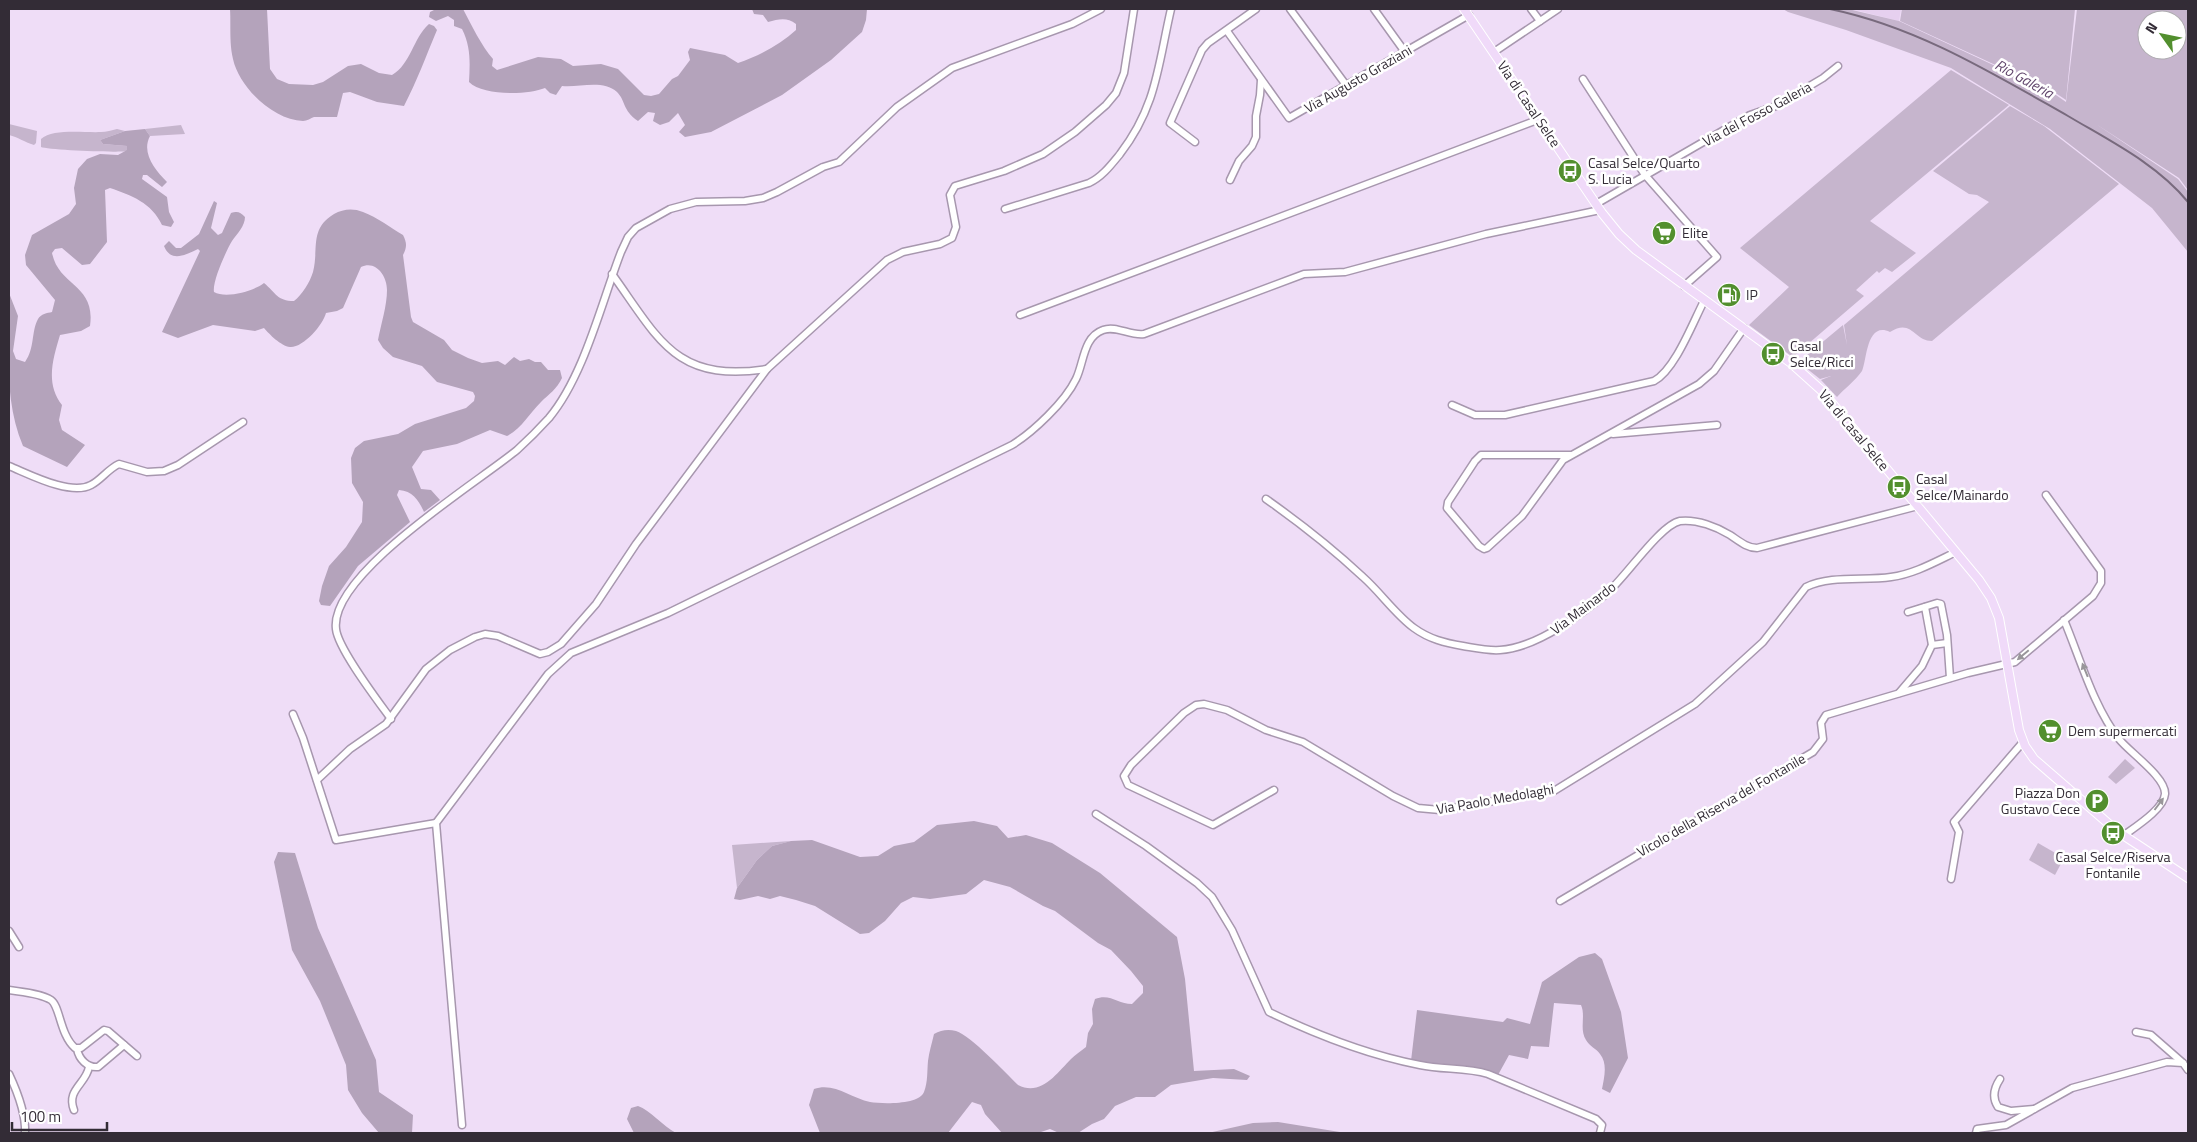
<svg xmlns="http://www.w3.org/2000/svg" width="2197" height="1142" font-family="'Titillium Web',sans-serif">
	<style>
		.built { fill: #e6d0ef }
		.green { fill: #c6b5cd; fill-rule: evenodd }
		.forest { fill: #b4a3bb }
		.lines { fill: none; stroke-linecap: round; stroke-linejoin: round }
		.stream { stroke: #786a7d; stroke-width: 2 }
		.minor-casing { stroke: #a797ae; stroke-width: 9 }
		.major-casing { stroke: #fff; stroke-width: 10 }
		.minor { stroke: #fff; stroke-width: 6 }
		.major { stroke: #f0daf9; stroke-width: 8 }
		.oneway { fill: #99969a }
		.labels { text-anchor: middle; stroke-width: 5; stroke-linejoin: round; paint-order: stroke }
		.street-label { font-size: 14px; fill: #332c36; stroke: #fff }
		.poi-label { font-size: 14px; fill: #332c36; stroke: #fff; text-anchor: start }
		.water-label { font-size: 15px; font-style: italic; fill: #61466c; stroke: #fff }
	</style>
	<rect width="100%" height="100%" fill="#efddf7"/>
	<!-- built -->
	<polygon class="built" points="1851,9 1901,9 1899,21"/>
	<!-- green -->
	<g class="green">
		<path d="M 1783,9 L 1848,9 L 1899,21 L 2053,93 L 2066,102 L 2077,9 L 2188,9 L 2188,190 L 2179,178 L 2096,124 L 2178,179 L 2188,192 L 2188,252 L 2152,208 L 2050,129 L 1951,68 L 1846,30 L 1788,12 ZM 2147,20 L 2177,20 L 2177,50 L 2147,50 Z"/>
		<polygon points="1902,9 2075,9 2066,100 2054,92 1900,21"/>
		<polygon points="1951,70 2009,105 1870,221 1916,253 1892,272 1885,268 1879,273 1877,271 1856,290 1864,296 1794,356 1790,355 1749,325 1789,287 1740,248"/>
		<path d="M 2010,106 L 2044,126 L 2119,184 L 1932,341 C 1914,341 1912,318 1890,332 C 1866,321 1867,361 1862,371 C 1856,380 1844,389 1837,397 L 1821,380 L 1831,376 L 1820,379 L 1801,364 L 1801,360 L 1843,325 L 1847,345 L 1844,325 L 1989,202 L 1977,195 L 1969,194 L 1933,171 Z"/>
		<path d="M 9,124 L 37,131 L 36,143 L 34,145 C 24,142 18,137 9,135 Z"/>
		<polygon points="181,125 185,134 150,136 145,129"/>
		<path d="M 117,129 L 125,131 L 100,140 L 103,144 L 127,146 L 127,151 C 119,153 48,150 41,147 L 41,139 C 53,128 85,133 101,132 C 106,132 112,130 117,129 Z"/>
		<polygon points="2125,759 2135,768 2116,784 2108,777"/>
		<polygon points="791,841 772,846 757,860 737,888 732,845"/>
		<polygon points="2038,843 2064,858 2055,875 2029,860"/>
	</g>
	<!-- forest -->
	<g class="forest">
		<path d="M 230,9 L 267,9 L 270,69 L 277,79 L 289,84 L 313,85 L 323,82 L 348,66 L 361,64 L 379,73 L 392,75 C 411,64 413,38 429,24 L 434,26 L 437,30 C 426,56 417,81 404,106 L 377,102 L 350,92 L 343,93 L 337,117 C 331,117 319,117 314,117 C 311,118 307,121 303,121 C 273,120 239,87 233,59 C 229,43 231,24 230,9 Z"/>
		<path d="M 436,9 L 463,9 C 471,24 482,47 493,59 L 492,66 L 497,70 L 538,57 L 561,59 L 573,66 L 601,64 L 618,69 L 644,95 L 651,96 L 659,94 L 672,79 L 678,76 L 690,60 L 688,52 L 690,48 L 725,55 L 738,63 C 758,56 780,45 796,30 L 796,24 C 787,17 779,19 768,22 L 763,15 L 754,14 L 752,9 L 867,9 L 866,20 L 862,32 L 831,60 L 782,95 L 711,132 L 685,137 L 679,132 L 685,125 L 678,113 L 669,122 L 660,125 L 653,121 L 655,113 L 648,112 L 638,121 C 622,110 626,101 617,92 C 603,79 578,88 562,86 L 556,95 L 550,93 L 545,88 C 528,95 483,96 469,82 C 470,63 471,47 462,29 L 454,26 L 454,20 L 448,16 L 436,21 L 429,17 L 430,12 Z"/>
		<path d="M 145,129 L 150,136 C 141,153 155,170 167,182 L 162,187 L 147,175 L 143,175 L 142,179 L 167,197 L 169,212 L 174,222 L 171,227 L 162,225 C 152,203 131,195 110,188 L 105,190 L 107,242 L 90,264 L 82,265 L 62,248 L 55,249 L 52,253 C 59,287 96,284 90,326 L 81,331 L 60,335 C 53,359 45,383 62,405 L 59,420 L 62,430 L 85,445 L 67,467 L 23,446 C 3,398 9,344 9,293 L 18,316 L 13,351 L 16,359 L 25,362 C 35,348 31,332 38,319 C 41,314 47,313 52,312 L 55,300 L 26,265 L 25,255 L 32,235 L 69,214 L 76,204 L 74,188 L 78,169 L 87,159 L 100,154 L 118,155 L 127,150 L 127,146 L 103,144 L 100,140 L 125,131 Z"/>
		<path d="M 214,201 L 217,203 L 211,228 L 218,235 L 222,233 L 231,213 C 238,211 240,212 245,217 C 245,226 237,234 232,241 C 226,251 212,282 214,292 C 226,299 254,291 264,283 C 276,293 277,301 294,301 C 302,295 310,282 313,272 C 319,249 309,229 334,214 C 343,209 353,208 363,212 C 377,217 391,228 403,235 C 407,243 407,247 403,255 L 411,317 L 413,322 L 444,340 L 452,350 L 468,358 L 482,363 L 498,361 L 505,365 L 514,357 L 520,361 L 529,359 L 535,362 L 541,362 L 548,370 L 560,370 L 562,378 C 557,389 549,394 541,402 C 529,414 522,428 507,436 L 490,430 L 457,444 L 423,451 L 412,467 L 421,489 L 431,490 L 440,500 L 424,512 C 419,501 413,491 399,490 L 397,495 L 410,522 L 358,566 L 330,606 L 321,605 L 319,601 L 322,586 L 329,566 L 346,547 L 362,522 L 363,502 L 352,483 L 351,458 L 355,448 L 364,441 L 398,434 L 415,424 L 466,408 L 474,401 L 475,396 L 473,392 L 437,382 L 422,366 L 393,357 L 383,348 L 378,340 C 381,324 387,306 387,290 C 387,276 376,260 361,267 L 343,308 L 337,311 L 326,313 C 323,325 303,348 290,347 C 281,346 269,334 264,328 L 255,331 L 213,325 L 178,338 L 162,332 L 200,251 L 198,249 C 185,255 171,263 164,246 L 169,241 L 176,248 L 181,248 L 199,234 Z"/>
		<path d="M 974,821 L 997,826 L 1008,838 L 1026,835 L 1052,843 L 1100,873 L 1177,937 L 1185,979 L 1194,1071 L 1234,1069 L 1250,1076 L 1247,1080 L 1213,1078 L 1171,1085 L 1155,1097 L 1136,1097 L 1115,1106 L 1104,1119 L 1092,1124 L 1078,1133 L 1059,1133 L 1050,1129 L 1038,1133 L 1002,1133 L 985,1114 L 981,1105 L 972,1102 L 948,1133 L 820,1133 L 809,1105 L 814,1089 C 834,1082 851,1098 870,1102 C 882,1104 919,1105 924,1092 C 928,1082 927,1071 928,1061 C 929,1052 932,1043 934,1034 C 941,1030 948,1029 956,1031 C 971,1036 1006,1073 1018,1085 C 1041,1097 1057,1073 1071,1059 C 1075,1055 1081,1051 1086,1047 L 1088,1033 L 1093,1024 L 1092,1009 L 1095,999 C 1110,993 1118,1004 1132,1004 L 1143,993 L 1143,986 L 1131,971 L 1111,950 L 1098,943 L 1055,911 L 1043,906 L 1010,887 L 984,880 L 966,894 L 930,899 L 913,897 L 901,903 L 885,921 L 869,933 L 860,934 L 815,906 L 796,900 L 780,896 L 770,899 L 758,896 L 740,900 L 734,899 L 737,888 L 757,860 L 772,846 L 791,841 L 812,840 L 860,857 L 878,856 L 894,846 L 914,842 L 937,825 Z"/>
		<polygon points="278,852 295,853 318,928 376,1060 379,1092 413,1115 412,1133 379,1133 362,1113 348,1090 346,1065 320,1001 292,950 274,862"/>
		<path d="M 1595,953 L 1602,959 L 1621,1012 L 1628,1058 L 1610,1093 L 1602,1089 C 1604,1078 1608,1064 1600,1054 C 1597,1049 1589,1046 1586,1040 C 1579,1029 1586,1016 1581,1005 L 1554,1003 L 1549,1047 L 1531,1046 L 1528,1059 L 1509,1055 L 1498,1075 L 1466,1066 L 1411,1061 L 1417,1010 L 1503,1022 L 1507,1018 L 1530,1024 L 1542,982 L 1579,957 Z"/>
		<path d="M 638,1106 C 650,1110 663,1126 676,1133 L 634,1133 L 627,1119 L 631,1108 Z"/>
		<polygon points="1278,1122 1346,1133 1208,1133 1253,1123"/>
	</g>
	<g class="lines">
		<!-- stream -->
		<path class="stream" d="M 1830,9 C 1917,27 1992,73 2068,116 C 2110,141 2157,164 2188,202"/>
		<!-- minor casing -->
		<g class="minor-casing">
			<g id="minor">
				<polyline points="1290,9 1346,85"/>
				<polyline points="1374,9 1405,52"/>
				<polyline points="1531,9 1540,21"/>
				<polyline points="1227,31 1289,118 1469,15"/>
				<polyline points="1494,52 1558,9"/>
				<polyline points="1583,79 1645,175 1717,257 1684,286"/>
				<polyline points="1195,142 1170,123 1202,50 1208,43 1256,9"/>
				<polyline points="1230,180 1239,161 1252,146 1256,137 1256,116 1260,95 1261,80"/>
				<polyline points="1596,204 1750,115 1776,106 1823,78 1838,66"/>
				<path d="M 1005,209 L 1089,183 C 1102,177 1111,165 1120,154 C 1157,106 1158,65 1171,9"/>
				<path d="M 612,274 C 659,339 675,383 767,369"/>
				<polyline points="1020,315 1540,119"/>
				<path d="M 1452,405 L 1475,415 L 1505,415 L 1654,381 C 1675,370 1693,322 1704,301"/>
				<polyline points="1613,434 1717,425"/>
				<polyline points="1571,455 1481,455 1475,461 1448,502 1447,508 1479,546 1484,549 1487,548 1522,516 1563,460 1699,384 1714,371 1744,328"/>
				<path d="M 9,466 C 29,474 70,496 91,485 C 101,480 108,469 119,464 L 147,472 L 164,471 L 178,465 L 243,422"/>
				<path d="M 1266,499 C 1300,523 1333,549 1363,577 C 1381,593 1395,614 1414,628 C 1429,639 1445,643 1463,646 C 1475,648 1488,651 1500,650 C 1536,648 1579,616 1606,594 C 1625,578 1660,525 1680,521 C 1697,519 1717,527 1730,535 C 1739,541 1747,548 1757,548 L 1918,506"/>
				<polyline points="1925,607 1932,645"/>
				<polyline points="1908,612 1937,603 1941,604 1947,635 1950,678"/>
				<path d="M 2064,620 C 2080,658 2094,708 2119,739 C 2129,752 2166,777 2165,794 C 2164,809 2135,827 2123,836"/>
				<polyline points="1899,693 1922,666 1932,645 1947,643"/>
				<polyline points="293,714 303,738 336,840 436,823"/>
				<path d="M 391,719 C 378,701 338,649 336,629 C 329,574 477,483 517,450 C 528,440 539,429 549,418 C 584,376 601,304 621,252 L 628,237 L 636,228 L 670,209 L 696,202 L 745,201 L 763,198 L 777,192 L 823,167 L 839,162 L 897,107 L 952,68 L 1072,24 L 1101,9"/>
				<polyline points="317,780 350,749 386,724 426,669 450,650 475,637 485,634 498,636 540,654 548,652 561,644 596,604 636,544 767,369 887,260 903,252 940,244 952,238 956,227 950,195 955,186 1004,171 1043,154 1075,132 1106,105 1116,93 1124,73 1134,9"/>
				<path d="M 1274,790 L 1213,825 L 1128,785 L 1124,776 L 1131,765 L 1184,713 L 1196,705 L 1204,704 L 1227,710 L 1266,730 L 1303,742 L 1393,796 L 1418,808 L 1440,810 L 1554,791 L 1695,704 L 1763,642 L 1806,587 C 1831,575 1864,581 1891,577 C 1914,574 1935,562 1956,552"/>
				<path d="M 1096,814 L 1146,846 L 1197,883 L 1212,897 L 1232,930 L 1269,1012 C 1317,1035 1368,1055 1420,1065 C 1443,1070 1466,1067 1488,1074 L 1596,1119 L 1602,1125 L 1600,1133"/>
				<polyline points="1951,879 1959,832 1954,822 2023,742"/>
				<polyline points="1560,901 1813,752 1823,739 1821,723 1826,715 1968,673 2015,662 2093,596 2101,583 2101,571 2046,495"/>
				<polyline points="9,931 19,947"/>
				<path d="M 9,990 C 21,992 40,993 51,1000 C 60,1006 60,1035 75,1048 L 81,1048 L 104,1030 L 108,1031 L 137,1056"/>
				<polyline points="2136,1032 2151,1035 2183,1063"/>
				<path d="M 77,1049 C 79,1059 87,1068 98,1067 L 124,1045"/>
				<path d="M 9,1074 C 17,1091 26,1114 25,1133"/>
				<path d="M 2000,1079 C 1994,1088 1992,1098 1998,1107 L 2011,1111 L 2034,1109"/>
				<path d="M 74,1110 C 66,1090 86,1084 89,1067"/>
				<path d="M 462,1125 L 436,823 L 548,674 L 571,653 L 668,613 L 1012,445 C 1033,432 1065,402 1076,379 C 1084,363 1083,337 1103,330 C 1116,325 1130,336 1144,334 L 1304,274 L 1345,272 L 1486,234 L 1600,210"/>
				<polyline points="1976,1133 1977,1129 2006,1125 2072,1088 2167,1062 2183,1063 2188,1070"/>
			</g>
		</g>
		<!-- major casing -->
		<g class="major-casing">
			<polyline id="major" points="1464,9 1602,213 1619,234 1636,250 1791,363 1821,390 1979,580 1991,598 1999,618 2019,730 2025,746 2034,759 2117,831 2188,878"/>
		</g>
		<!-- minor -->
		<use href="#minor" class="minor"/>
		<!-- major -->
		<use href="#major" class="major"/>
	</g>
	<!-- one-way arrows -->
	<defs><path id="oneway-solid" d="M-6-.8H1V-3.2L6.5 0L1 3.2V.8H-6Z" transform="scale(1.25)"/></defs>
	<g class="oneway">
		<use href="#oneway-solid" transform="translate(2023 655) rotate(140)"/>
		<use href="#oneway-solid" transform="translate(2085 670) rotate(-112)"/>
		<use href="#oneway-solid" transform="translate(2159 804) rotate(-53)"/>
	</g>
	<!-- icons -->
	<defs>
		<g id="bus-disc" transform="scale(1.25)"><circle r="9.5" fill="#528f2e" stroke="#fff"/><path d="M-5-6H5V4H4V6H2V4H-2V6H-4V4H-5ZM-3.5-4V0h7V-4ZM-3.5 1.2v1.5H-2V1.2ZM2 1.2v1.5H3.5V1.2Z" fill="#fff"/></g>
		<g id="supermarket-disc" transform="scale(1.25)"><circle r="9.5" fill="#528f2e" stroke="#fff"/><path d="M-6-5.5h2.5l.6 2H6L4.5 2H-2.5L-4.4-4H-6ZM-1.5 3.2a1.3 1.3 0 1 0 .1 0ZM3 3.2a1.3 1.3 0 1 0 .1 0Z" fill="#fff"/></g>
		<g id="fuel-disc" transform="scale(1.25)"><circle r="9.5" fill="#528f2e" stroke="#fff"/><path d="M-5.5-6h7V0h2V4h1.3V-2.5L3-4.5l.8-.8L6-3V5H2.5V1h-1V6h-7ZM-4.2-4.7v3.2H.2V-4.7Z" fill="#fff"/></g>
		<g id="parking-disc" transform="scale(1.25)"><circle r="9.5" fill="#528f2e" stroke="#fff"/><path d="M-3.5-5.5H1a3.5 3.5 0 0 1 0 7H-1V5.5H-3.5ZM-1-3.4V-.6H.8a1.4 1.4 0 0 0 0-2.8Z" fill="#fff"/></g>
	</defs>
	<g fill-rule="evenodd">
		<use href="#bus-disc" x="1570" y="171"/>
		<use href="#supermarket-disc" x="1664" y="233"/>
		<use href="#fuel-disc" x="1729" y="295"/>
		<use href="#bus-disc" x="1773" y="354"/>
		<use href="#bus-disc" x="1899" y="487"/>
		<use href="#supermarket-disc" x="2050" y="731"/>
		<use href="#parking-disc" x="2097" y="801"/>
		<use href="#bus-disc" x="2113" y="833"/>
	</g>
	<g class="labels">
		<!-- street labels -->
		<g class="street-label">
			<text transform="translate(1358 79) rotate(-30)" y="5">Via Augusto Graziani</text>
			<text transform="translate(1529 104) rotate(56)" y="5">Via di Casal Selce</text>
			<text transform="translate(1757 114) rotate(-28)" y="5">Via del Fosso Galeria</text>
			<text transform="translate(1854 430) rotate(50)" y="5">Via di Casal Selce</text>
			<text transform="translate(1583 608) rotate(-37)" y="5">Via Mainardo</text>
			<text transform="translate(1495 799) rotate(-10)" y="5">Via Paolo Medolaghi</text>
			<text transform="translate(1721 805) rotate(-30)" y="5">Vicolo della Riserva del Fontanile</text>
		</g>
		<!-- poi labels -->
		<g class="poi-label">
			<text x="1588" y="168">Casal Selce/Quarto<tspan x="1588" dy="16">S. Lucia</tspan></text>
			<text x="1682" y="238">Elite</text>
			<text x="1746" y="300">IP</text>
			<text x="1790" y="351">Casal<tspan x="1790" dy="16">Selce/Ricci</tspan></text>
			<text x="1916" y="484">Casal<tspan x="1916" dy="16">Selce/Mainardo</tspan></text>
			<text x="2068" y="736">Dem supermercati</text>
			<text x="2080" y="798" text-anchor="end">Piazza Don<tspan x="2080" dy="16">Gustavo Cece</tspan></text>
			<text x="2113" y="862" text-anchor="middle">Casal Selce/Riserva<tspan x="2113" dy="16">Fontanile</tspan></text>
		</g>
		<!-- water labels -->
		<g class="water-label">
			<text transform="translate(2024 79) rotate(29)" y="5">Rio Galeria</text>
		</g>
	</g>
	<!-- border -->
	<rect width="2197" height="1142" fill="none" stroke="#332c36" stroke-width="20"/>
	<!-- north arrow -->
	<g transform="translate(2162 35) rotate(303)"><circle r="24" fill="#ffffff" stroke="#adabaf"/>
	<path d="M0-4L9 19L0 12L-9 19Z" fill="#528f2e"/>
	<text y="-8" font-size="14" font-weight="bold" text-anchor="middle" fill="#332c36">N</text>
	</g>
	<!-- scale -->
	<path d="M12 1122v8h95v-8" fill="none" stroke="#332c36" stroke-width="2.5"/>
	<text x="20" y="1122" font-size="15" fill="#332c36" stroke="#ffffff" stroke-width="4" paint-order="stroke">100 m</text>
</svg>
